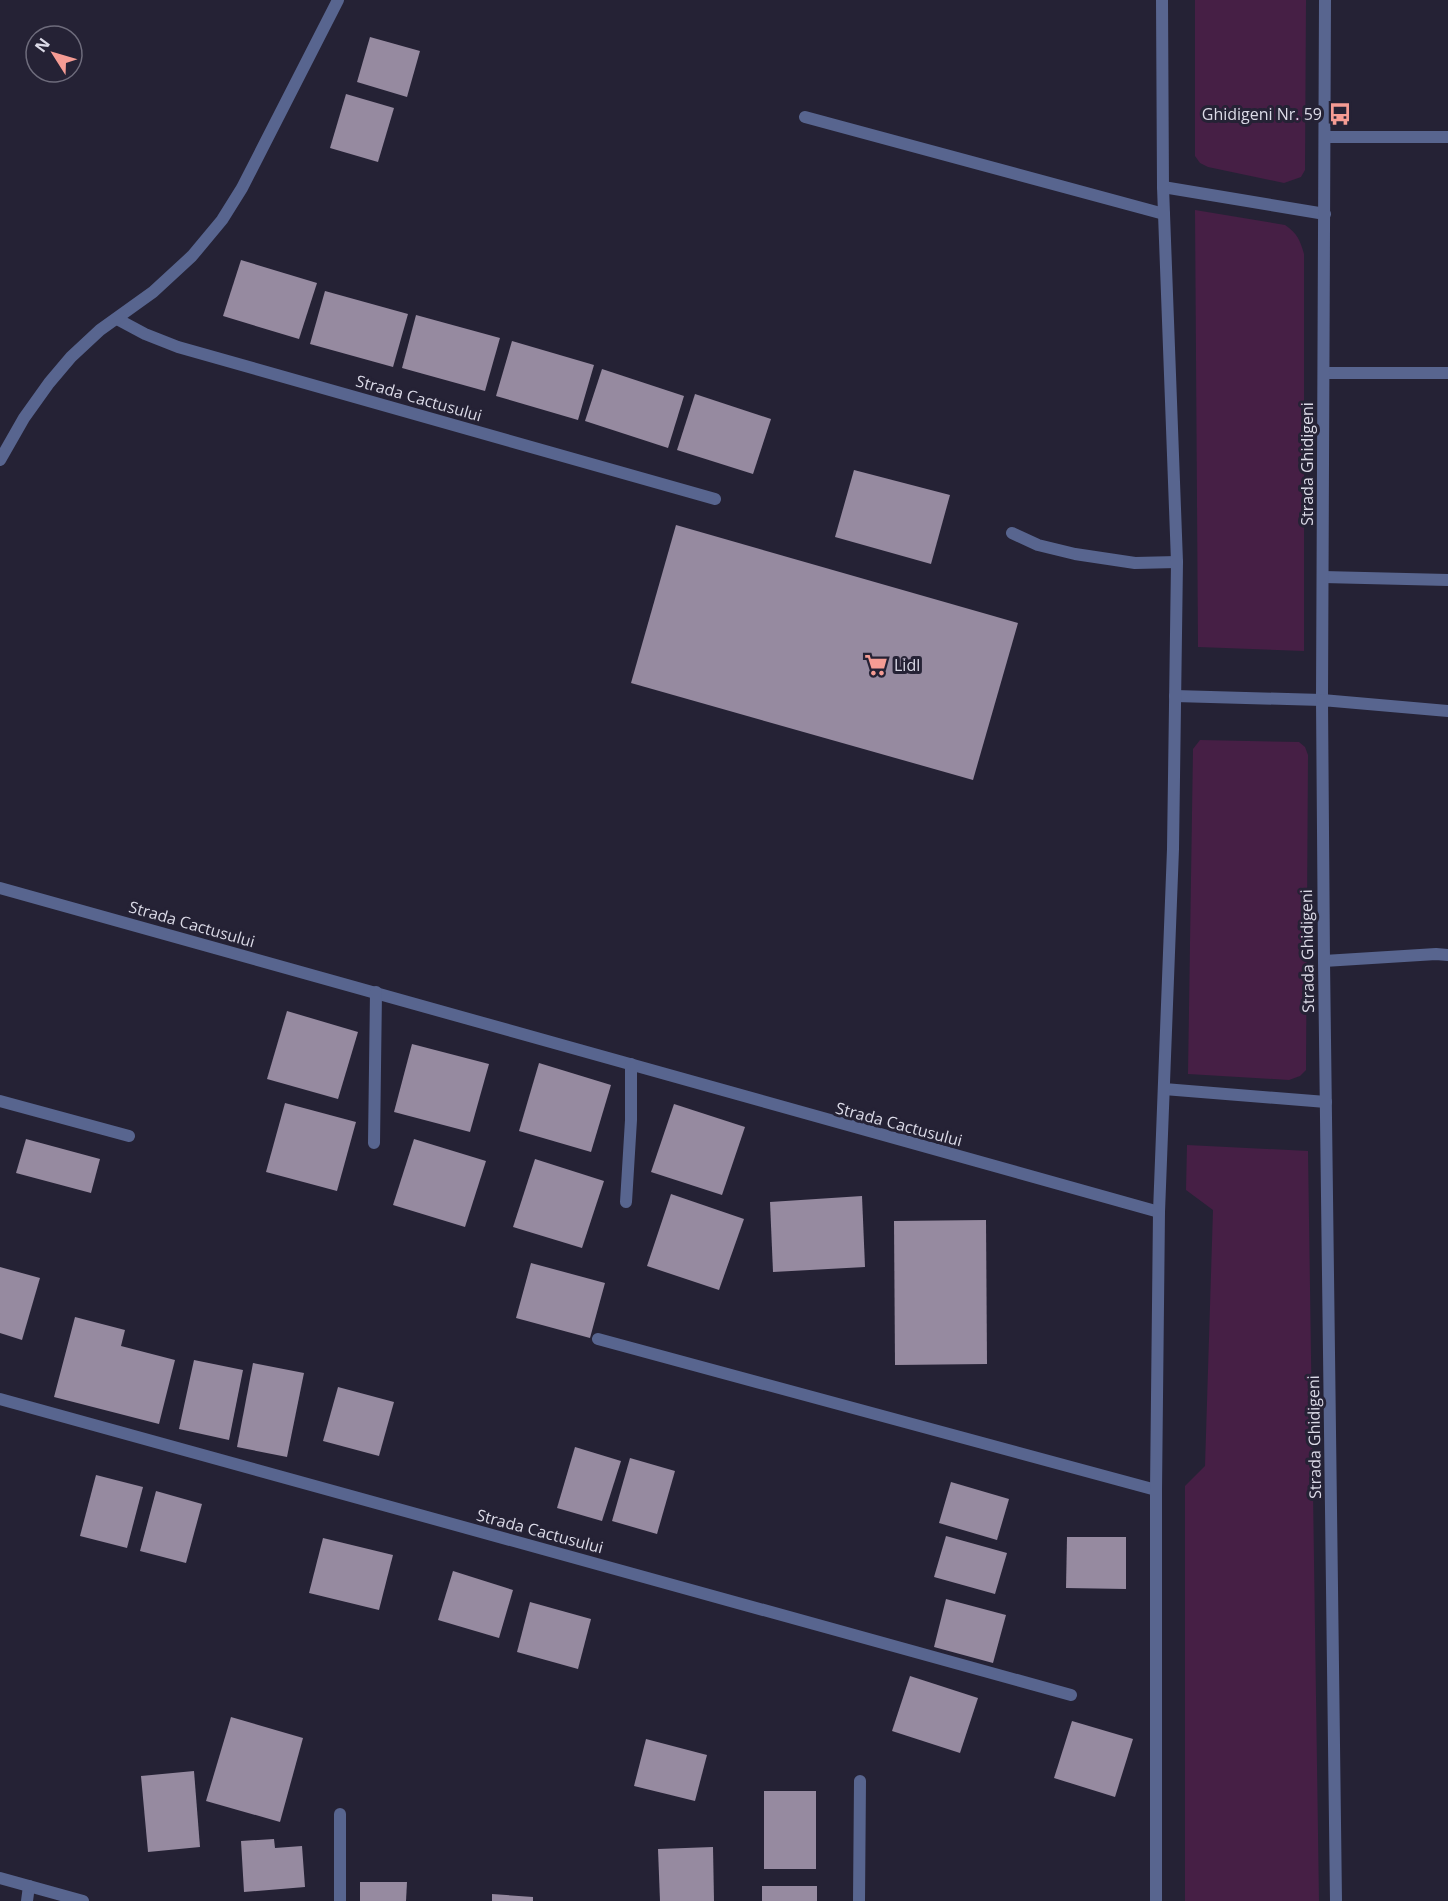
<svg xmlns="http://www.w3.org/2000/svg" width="1448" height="1901" font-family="'Open Sans',sans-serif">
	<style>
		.green { fill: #461f45 }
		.building { fill: #968aa0 }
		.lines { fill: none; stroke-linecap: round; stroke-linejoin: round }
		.service { stroke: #58658f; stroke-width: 12 }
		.minor { stroke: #58658f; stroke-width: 12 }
		.tertiary { stroke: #58658f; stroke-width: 12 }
		.labels { text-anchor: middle; stroke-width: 6; stroke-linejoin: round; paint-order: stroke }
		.poi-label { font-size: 16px; fill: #dbdae7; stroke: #252235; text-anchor: end }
		.street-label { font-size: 16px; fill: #dbdae7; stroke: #252235 }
	</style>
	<rect width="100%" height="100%" fill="#252235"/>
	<!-- green -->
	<g class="green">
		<polygon points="1195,0 1306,0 1305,170 1301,177 1284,183 1208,167 1200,163 1195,156"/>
		<path d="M 1195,210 L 1285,225 C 1297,233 1300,240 1304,254 L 1304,651 L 1198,647 Z"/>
		<polygon points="1200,740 1299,742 1305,747 1308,755 1306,1070 1300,1076 1289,1080 1188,1074 1193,749"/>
		<polygon points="1187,1145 1308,1151 1319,1901 1185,1901 1185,1486 1205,1466 1213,1210 1186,1190"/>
	</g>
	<!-- building -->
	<g class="building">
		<polygon points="370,37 420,51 407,97 357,82"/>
		<polygon points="346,94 394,108 378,162 330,148"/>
		<polygon points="241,260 317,283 299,339 223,316"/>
		<polygon points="325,291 408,314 393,367 310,344"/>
		<polygon points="416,315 500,338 485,391 402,368"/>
		<polygon points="512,341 594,365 578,420 496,396"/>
		<polygon points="602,369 684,396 668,448 585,421"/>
		<polygon points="695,394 771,419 753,474 677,450"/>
		<polygon points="854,470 950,495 931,564 835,537"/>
		<polygon points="676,525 1018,623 973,780 631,683"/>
		<polygon points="287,1011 358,1032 338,1099 267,1079"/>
		<polygon points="412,1044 489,1064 470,1132 394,1112"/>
		<polygon points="539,1063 611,1085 591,1152 519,1131"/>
		<polygon points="285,1103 356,1122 337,1191 266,1172"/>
		<polygon points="674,1104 745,1127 722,1195 651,1172"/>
		<polygon points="26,1139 100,1159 91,1193 16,1173"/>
		<polygon points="414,1139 486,1161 465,1227 393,1205"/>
		<polygon points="535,1159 604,1181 582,1248 513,1227"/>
		<polygon points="671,1194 744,1219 719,1290 647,1266"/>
		<polygon points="862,1196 865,1267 773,1272 770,1202"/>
		<polygon points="986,1220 987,1364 895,1365 894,1221"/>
		<polygon points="531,1263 605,1283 590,1338 516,1318"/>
		<polygon points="0,1267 40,1278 22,1340 0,1333"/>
		<polygon points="75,1317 125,1330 121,1346 175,1360 159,1424 54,1397"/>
		<polygon points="194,1360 243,1370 229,1440 179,1429"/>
		<polygon points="253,1363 304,1373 287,1457 237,1447"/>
		<polygon points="338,1387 394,1402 379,1456 323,1441"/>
		<polygon points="575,1447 621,1461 602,1521 557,1508"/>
		<polygon points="630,1458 675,1471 657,1534 612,1521"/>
		<polygon points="96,1475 143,1487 127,1548 80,1536"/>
		<polygon points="951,1482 1009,1499 997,1540 939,1523"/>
		<polygon points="156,1491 202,1504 186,1563 140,1551"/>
		<polygon points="946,1536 1007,1553 995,1594 934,1577"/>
		<polygon points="1067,1537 1126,1537 1126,1589 1066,1588"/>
		<polygon points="323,1538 393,1555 379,1610 309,1593"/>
		<polygon points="453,1571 513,1590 499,1638 438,1620"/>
		<polygon points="946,1599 1006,1615 993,1663 934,1647"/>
		<polygon points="530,1602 591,1619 578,1669 517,1652"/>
		<polygon points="910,1676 978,1698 960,1753 892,1731"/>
		<polygon points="231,1717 303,1738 280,1822 206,1801"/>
		<polygon points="1072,1721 1133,1739 1115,1797 1054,1778"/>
		<polygon points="646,1739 707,1755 695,1801 634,1786"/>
		<polygon points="194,1771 200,1847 148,1852 141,1776"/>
		<rect x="764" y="1791" width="52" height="78"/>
		<polygon points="274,1839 275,1848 302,1846 305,1887 244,1892 241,1841"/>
		<polygon points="713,1847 714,1901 660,1901 658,1849"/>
		<polygon points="360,1882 407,1882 406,1901 360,1901"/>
		<rect x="762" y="1886" width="55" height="15"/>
		<polygon points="492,1894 533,1897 533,1901 492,1901"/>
	</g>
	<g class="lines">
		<!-- service -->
		<g class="service">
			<polyline points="805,117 1164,214"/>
			<polyline points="1163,187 1325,214"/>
			<polyline points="1323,577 1448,580"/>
		</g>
		<!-- minor -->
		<g class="minor">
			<polyline points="1325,137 1448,137"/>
			<polyline points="117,319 145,334 178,347 715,499"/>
			<polyline points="1324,373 1448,373"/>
			<polyline points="0,460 24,418 49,383 71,357 100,330 153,292 192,256 222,220 242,188 338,0"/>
			<polyline points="1012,533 1038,545 1075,554 1135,563 1177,562"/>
			<polyline points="1175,696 1322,700 1325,0"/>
			<path d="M 0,888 C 387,994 772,1106 1159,1212"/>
			<polyline points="1324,961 1436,954 1448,955"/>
			<polyline points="1164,1089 1326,1102"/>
			<polyline points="0,1101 129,1136"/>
			<polyline points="374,1143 376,992"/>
			<polyline points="626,1202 631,1120 631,1064"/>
			<polyline points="598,1339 1156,1490"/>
			<polyline points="0,1399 1071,1695"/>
			<polyline points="340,1814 340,1901"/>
			<polyline points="27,1901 29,1886"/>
			<polyline points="859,1901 860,1781"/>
			<polyline points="1156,1901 1156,1490 1159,1212 1173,849 1177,562 1163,187 1162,0"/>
		</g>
		<!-- tertiary -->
		<g class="tertiary">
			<polyline points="0,1878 83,1901"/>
			<polyline points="1336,1901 1324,961 1322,700 1448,711"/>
		</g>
	</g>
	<!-- icons -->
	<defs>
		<g id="bus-bare" transform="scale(1.8)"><path d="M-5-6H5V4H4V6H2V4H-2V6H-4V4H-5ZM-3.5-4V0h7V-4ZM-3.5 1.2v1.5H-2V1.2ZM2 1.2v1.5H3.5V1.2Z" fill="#f59c94" stroke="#252235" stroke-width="2.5" paint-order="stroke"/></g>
		<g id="supermarket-bare" transform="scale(1.8)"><path d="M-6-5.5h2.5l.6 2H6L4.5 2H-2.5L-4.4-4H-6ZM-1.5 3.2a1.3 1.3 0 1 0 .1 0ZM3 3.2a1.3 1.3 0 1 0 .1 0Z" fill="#f59c94" stroke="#252235" stroke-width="2.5" paint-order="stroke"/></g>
	</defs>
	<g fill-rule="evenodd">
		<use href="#bus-bare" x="1340" y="114"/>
		<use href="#supermarket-bare" x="876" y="665"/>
	</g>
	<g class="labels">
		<!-- poi labels -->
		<g class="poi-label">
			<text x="1322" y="120">Ghidigeni Nr. 59</text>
			<text x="894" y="671" text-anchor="start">Lidl</text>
		</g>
		<!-- street labels -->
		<g class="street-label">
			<text transform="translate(419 398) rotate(16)" y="6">Strada Cactusului</text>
			<text transform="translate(1307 464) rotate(-90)" y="6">Strada Ghidigeni</text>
			<text transform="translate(192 924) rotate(16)" y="6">Strada Cactusului</text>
			<text transform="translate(1307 951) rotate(-91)" y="6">Strada Ghidigeni</text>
			<text transform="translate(899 1124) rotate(15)" y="6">Strada Cactusului</text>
			<text transform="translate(1314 1437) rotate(-91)" y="6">Strada Ghidigeni</text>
			<text transform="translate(540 1531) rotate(15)" y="6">Strada Cactusului</text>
		</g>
	</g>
	<!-- north arrow -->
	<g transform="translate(54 54) rotate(307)"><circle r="28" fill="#252235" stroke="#6e6c7c" stroke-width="1.5"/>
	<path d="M0-4.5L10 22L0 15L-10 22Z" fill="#f59c94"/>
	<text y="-9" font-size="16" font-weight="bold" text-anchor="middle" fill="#dbdae7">N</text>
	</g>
</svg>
